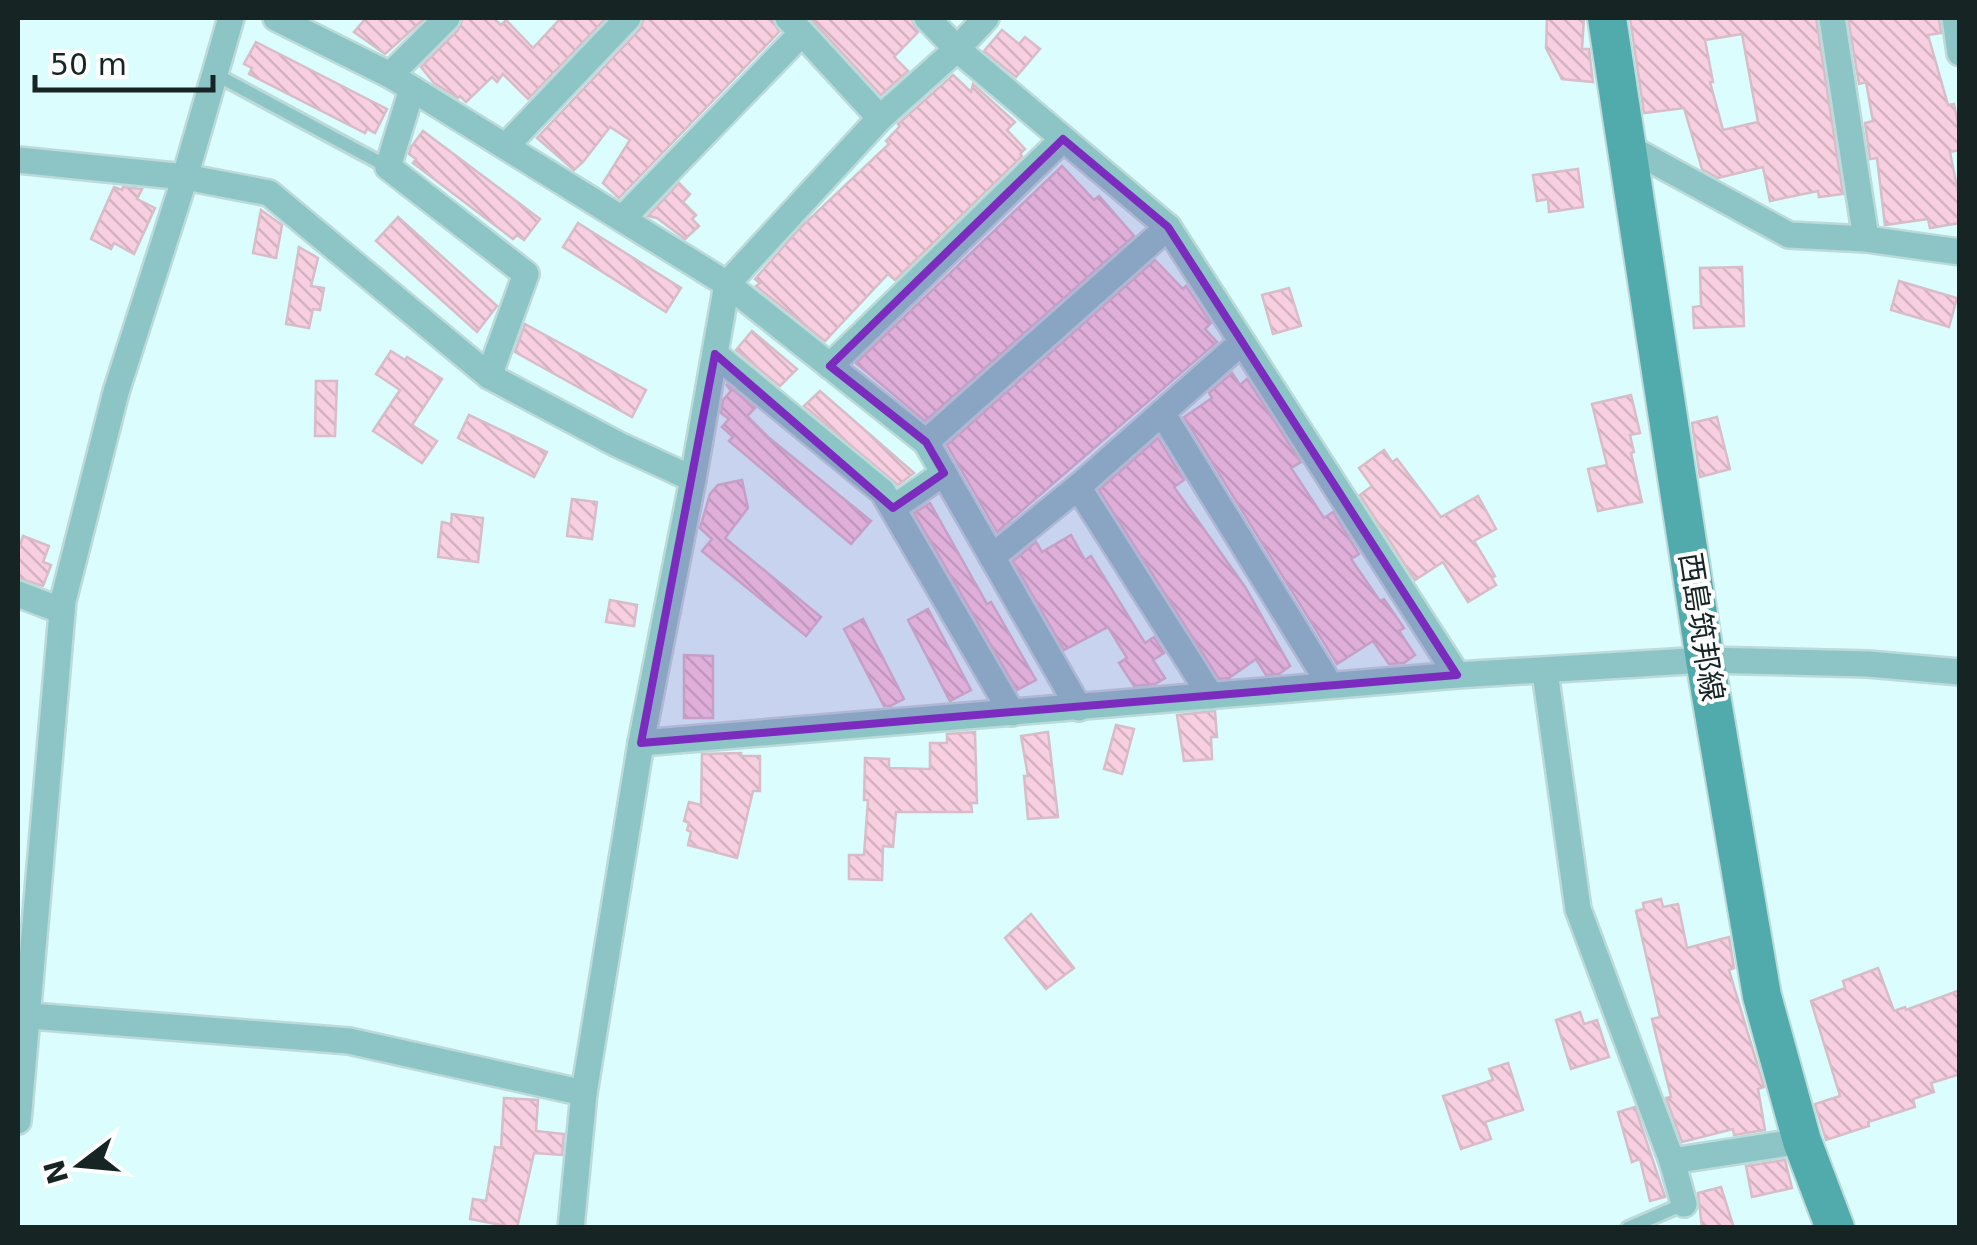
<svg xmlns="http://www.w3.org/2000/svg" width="1977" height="1245" font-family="'DejaVu Sans','Noto Sans JP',sans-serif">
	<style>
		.building { fill: url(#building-back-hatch); stroke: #d8bcc8; stroke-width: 2.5; fill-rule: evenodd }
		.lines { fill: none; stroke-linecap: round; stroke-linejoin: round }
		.service-casing { stroke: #bcdada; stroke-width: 18 }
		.minor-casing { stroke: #bcdada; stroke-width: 30 }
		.secondary-casing { stroke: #bcdada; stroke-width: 42 }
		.service { stroke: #8dc4c5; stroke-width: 12 }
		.minor { stroke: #8dc4c5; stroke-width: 25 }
		.secondary { stroke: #51abad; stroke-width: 38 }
		.marked { fill: #7b2cbf; fill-opacity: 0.2; stroke: #7b2cbf; stroke-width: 8; stroke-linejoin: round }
		.labels { text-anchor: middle; stroke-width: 8; stroke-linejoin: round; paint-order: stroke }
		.street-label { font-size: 30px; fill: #172424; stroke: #fff }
	</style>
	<defs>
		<pattern id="building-back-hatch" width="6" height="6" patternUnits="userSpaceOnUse" patternTransform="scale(2.5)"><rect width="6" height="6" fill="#f8cfe0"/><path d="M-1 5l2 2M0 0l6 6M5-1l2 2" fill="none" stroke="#d4b2c0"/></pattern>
	</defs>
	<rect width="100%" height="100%" fill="#dbfdfd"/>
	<!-- building -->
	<g class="building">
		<polygon points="366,18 425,18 385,54 354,32"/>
		<polygon points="463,18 493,18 501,25 506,20 533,48 561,18 606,18 528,99 503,74 497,82 492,77 466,102 460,96 458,98 434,83 421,67 458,30"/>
		<polygon points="644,18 772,18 779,32 619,198 603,183 630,140 610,127 583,162 574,170 537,138 640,29"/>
		<polygon points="810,18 911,18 918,32 894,57 908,71 881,95"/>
		<polygon points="1547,18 1584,18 1582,49 1589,49 1593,82 1562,79 1546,48"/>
		<path d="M 1630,18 L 1816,18 L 1843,194 L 1819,197 L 1818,191 L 1770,201 L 1763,167 L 1718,178 L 1702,169 L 1684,108 L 1644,113 ZM 1742,34 L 1758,122 L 1723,130 L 1710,82 L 1713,82 L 1705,40 Z"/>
		<polygon points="1848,18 1939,18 1941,33 1928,35 1948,105 1954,104 1960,133 1960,150 1950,152 1960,202 1960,223 1930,228 1928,219 1885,225 1877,158 1870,159 1865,123 1873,121 1866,82 1859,84"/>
		<polygon points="1002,30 1019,44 1025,37 1040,49 1016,77 984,51"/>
		<polygon points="256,42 387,109 375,133 367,129 365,133 249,74 252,68 244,64"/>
		<polygon points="953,75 971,92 973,84 1015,122 1007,130 1025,149 1020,154 1022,156 895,280 888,274 825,341 756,286 760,283 755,279 800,228 889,144 886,141 900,126 898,124"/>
		<polygon points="423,131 540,219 524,240 517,235 513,239 413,163 416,159 409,154 411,147"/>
		<polygon points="1062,166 1094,200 1099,196 1134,236 925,421 856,363"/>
		<polygon points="1578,169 1583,207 1549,212 1548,199 1537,201 1533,175"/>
		<polygon points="679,183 690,194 683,202 696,215 692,219 699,226 685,239 657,218 648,216"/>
		<polygon points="114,187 122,190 123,187 142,189 137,199 155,208 134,254 114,243 111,249 91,239"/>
		<polygon points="261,210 282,225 276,258 253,253"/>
		<polygon points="398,217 497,306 477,332 376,241"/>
		<polygon points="578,223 681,288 666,312 563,247"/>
		<polygon points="299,247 318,258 311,286 324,288 320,310 313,309 309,328 286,324"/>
		<polygon points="1155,260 1183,289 1186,286 1211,323 1205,329 1217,342 997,532 947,445"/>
		<polygon points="1742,267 1744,326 1694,328 1693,307 1701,306 1700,268"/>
		<polygon points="1899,281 1957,298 1949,327 1891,310"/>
		<polygon points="1289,288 1301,326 1273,334 1262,295"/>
		<polygon points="525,324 646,390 632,417 515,352"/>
		<polygon points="752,331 797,369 780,386 736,350"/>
		<polygon points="391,351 405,360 407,357 442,379 412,425 437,441 422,463 373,431 400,390 376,374"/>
		<polygon points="1232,373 1240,385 1247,379 1301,462 1291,468 1324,518 1333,512 1359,554 1351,559 1380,601 1384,599 1404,628 1399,631 1415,655 1404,663 1389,664 1373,641 1337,664 1184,417 1212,398 1209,393"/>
		<polygon points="316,381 337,381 335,436 315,436"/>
		<polygon points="726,384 755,408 747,416 768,437 871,521 851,544 729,441 733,437 722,427 729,419 721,413 723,400 731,391"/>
		<polygon points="820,391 914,473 898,485 804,406"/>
		<polygon points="1631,395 1640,433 1630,435 1634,452 1631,453 1642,502 1598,511 1588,469 1607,465 1592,404"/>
		<polygon points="469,415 547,452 534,477 458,438"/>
		<polygon points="1717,417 1730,469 1700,477 1692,423"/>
		<polygon points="1158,438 1184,480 1174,487 1245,587 1290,666 1279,674 1266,675 1256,659 1229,678 1219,679 1099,490"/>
		<polygon points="1384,450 1392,462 1397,459 1441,517 1478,496 1496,529 1474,541 1495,576 1492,578 1496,585 1468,602 1443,562 1415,580 1360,495 1372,486 1359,468"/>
		<polygon points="742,480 748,508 725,538 821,617 806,636 702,551 712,539 700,528 710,494 718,485"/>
		<polygon points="572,499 597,502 592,539 567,536"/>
		<polygon points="930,503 987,604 991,602 1036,680 1017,690 914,513"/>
		<polygon points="452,514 483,518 478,562 438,557 442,522 451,524"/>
		<polygon points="1071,535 1085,560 1091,556 1145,643 1154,637 1164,653 1153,660 1165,678 1155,684 1134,686 1119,663 1127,658 1108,627 1064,650 1013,561 1036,542 1042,552"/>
		<polygon points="23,536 49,546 43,562 51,565 43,586 18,578 18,551"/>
		<polygon points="610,600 637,605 634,626 606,622"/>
		<polygon points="928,609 971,690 950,701 908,620"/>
		<polygon points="863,619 904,699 890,706 884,706 844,629"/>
		<polygon points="684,655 713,656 713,718 684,718"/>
		<polygon points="1215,711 1217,737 1211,737 1212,759 1184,761 1177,715"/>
		<polygon points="1116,725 1134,729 1122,774 1104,769"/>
		<polygon points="975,732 977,803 971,803 972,812 896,812 893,847 883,846 882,880 849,879 849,855 864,855 868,800 864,800 865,758 889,759 889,768 930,769 930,743 947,743 947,734"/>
		<polygon points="1048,732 1058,817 1028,819 1024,776 1028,776 1021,736"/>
		<polygon points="741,753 741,756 760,756 760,791 753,791 737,858 688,845 691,832 687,830 689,823 684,821 689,802 701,805 702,754"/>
		<polygon points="1661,899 1663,907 1678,904 1687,948 1729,937 1734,968 1729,970 1764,1087 1758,1089 1765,1130 1734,1135 1733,1129 1682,1142 1666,1098 1671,1097 1652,1019 1660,1017 1636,911 1644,909 1643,903"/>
		<polygon points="1031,914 1074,968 1046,989 1005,938"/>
		<polygon points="1878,968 1894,1011 1905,1007 1906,1010 1960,990 1960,1074 1931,1083 1934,1092 1913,1099 1915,1107 1868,1122 1869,1126 1826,1140 1815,1104 1840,1096 1811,1001 1845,988 1843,981"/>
		<polygon points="1580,1012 1584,1024 1597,1020 1609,1057 1571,1069 1556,1020"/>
		<polygon points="1508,1063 1523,1110 1485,1122 1491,1139 1461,1149 1443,1096 1493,1080 1489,1069"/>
		<polygon points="504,1098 538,1100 536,1131 564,1134 562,1155 534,1153 517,1228 470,1219 473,1199 486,1201 495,1147 501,1148"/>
		<polygon points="1635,1107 1665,1197 1650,1201 1640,1159 1632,1162 1618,1112"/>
		<polygon points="1785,1160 1792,1188 1752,1197 1746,1166"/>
		<polygon points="1721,1187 1734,1228 1702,1228 1698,1193"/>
	</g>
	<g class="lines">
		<!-- service casing -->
		<g class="service-casing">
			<g id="service">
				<polyline points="215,74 388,167"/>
				<polyline points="1628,1228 1684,1204"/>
			</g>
		</g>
		<!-- minor casing -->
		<g class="minor-casing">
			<g id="minor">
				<polyline points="276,18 390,75 727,284 926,442 1079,708"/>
				<polyline points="927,18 957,49 1168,227 1457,675"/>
				<polyline points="1832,18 1866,239"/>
				<polyline points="1955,18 1960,53"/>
				<polyline points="802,33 880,118"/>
				<polyline points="390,75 447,18"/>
				<polyline points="412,89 388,167 526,274 489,376"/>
				<polyline points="506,146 628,18"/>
				<polyline points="1626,146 1789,235 1866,239 1960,252"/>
				<polyline points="18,160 185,177 269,193 489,376 617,444 693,479"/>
				<polyline points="623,218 802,33 788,18"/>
				<polyline points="715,354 883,492 1012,713"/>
				<polyline points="830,366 1063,139"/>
				<polyline points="1162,413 1330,685"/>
				<polyline points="926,442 1168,227"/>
				<polyline points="1078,487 1211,696"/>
				<polyline points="893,508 944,473"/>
				<polyline points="992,557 1078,487 1242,342"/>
				<polyline points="18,594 62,611"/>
				<polyline points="1545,672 1578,909 1672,1161 1684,1204"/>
				<polyline points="641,743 1457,675 1705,660 1868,664 1960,672"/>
				<polyline points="18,1015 349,1041 584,1093"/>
				<polyline points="18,1121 63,601 116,392 185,177 231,18"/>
				<polyline points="1672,1161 1802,1141"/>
				<polyline points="571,1228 584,1093 641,743 693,479 727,284 880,118 957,49 986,18"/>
			</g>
		</g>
		<!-- secondary casing -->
		<g class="secondary-casing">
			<polyline id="secondary" points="1607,18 1705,660 1762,996 1802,1141 1835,1228"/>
		</g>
		<!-- service -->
		<use href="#service" class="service"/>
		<!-- minor -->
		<use href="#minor" class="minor"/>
		<!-- secondary -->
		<use href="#secondary" class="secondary"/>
	</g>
	<!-- marked area -->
	<path class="marked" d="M 1063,139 L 1168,227 L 1457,675 L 641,743 L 715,354 L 893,508 L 944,473 L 926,442 L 830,366 Z"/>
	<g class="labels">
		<!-- street labels -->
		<g class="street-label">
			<text transform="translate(1701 627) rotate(81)" y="10">西島筑邦線</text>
		</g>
	</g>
	<!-- border -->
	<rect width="1977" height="1245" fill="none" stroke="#172424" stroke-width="40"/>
	<!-- north arrow -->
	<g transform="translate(80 1165) rotate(254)" stroke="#ffffff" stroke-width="8" paint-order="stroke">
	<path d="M0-8L18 38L0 25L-18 38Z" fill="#172424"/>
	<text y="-15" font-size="28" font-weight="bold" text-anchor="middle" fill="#172424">N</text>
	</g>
	<!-- scale -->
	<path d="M35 75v15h178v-15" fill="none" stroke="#172424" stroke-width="5"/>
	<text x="50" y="75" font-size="30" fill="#172424" stroke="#ffffff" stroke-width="8" paint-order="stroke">50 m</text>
</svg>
